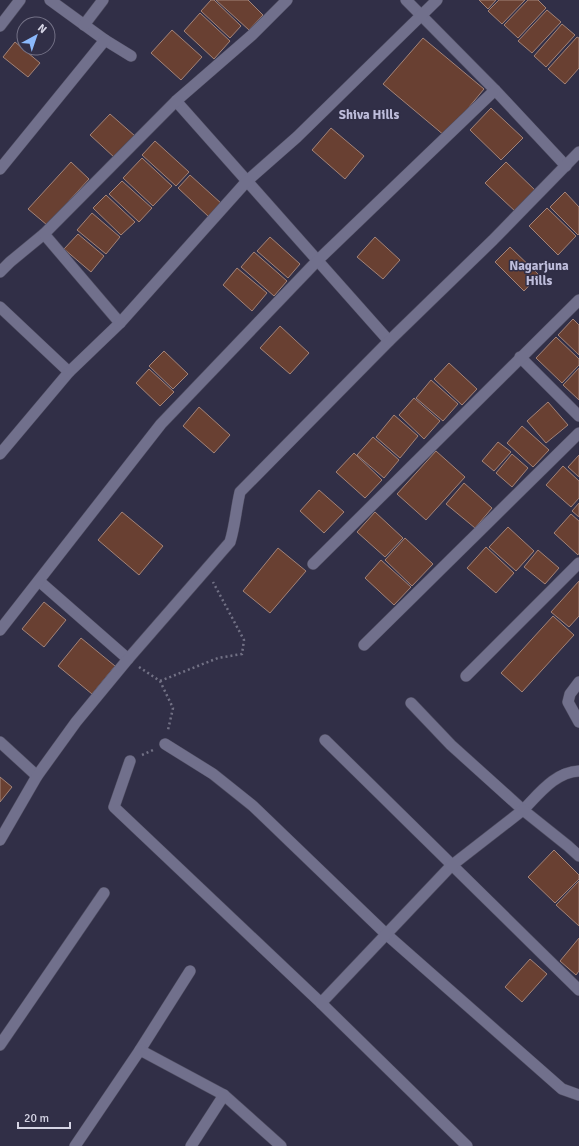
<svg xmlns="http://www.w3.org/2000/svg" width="579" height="1146" font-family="Signika,sans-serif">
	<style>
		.building { fill: #694032; stroke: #a38378 }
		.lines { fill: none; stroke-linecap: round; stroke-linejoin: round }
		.minor-casing { stroke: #4e4c60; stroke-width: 12 }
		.path { stroke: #727185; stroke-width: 2.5; stroke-dasharray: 2 3; stroke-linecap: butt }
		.minor { stroke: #71708c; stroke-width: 11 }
		.labels { text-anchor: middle; stroke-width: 3; stroke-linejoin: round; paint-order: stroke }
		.neighbourhood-label { font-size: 13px; font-weight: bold; fill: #bebddb; stroke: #312f47 }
	</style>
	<rect width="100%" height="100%" fill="#312f47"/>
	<!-- building -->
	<g class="building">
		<polygon points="211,0 214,0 241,26 230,38 201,11"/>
		<polygon points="216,0 248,0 263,15 249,30"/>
		<polygon points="479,0 496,0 488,9"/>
		<polygon points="499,0 525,0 502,24 488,11"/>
		<polygon points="528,0 538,0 546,8 518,38 504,25"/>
		<polygon points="547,10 561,22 532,53 518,41"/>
		<polygon points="200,13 230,41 214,59 184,31"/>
		<polygon points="562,24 575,35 546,67 534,56"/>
		<polygon points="172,30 202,57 181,80 151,53"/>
		<polygon points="577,37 579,38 579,68 565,84 548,69"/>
		<polygon points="423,38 484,89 445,136 383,84"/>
		<polygon points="15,42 40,63 28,77 3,57"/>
		<polygon points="491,108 523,138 501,160 470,130"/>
		<polygon points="110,114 135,136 115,158 90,135"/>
		<polygon points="331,128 364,156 345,179 312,150"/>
		<polygon points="155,141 189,172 176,186 142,155"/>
		<polygon points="142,158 172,186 153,206 123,178"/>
		<polygon points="71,162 89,179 47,225 28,209"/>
		<polygon points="506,162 537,192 517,213 485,183"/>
		<polygon points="190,175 222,204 209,217 178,188"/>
		<polygon points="122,181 152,208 139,222 109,194"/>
		<polygon points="565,192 579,207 579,234 578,235 550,207"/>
		<polygon points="106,195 135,222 121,235 93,208"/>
		<polygon points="547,208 576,236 558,255 529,226"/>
		<polygon points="92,213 120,237 106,254 77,230"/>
		<polygon points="78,234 104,256 91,272 64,249"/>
		<polygon points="270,237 300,264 288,278 257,251"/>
		<polygon points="375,237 400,260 383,279 357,257"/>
		<polygon points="510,247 539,275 524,291 495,262"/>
		<polygon points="254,252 287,281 274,296 241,267"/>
		<polygon points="237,268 267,293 252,311 223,285"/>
		<polygon points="573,319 579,325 579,355 558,335"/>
		<polygon points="280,326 309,353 290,374 260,348"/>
		<polygon points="556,337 579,359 579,365 562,383 536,358"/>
		<polygon points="164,351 188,374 173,389 149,366"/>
		<polygon points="449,363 477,389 462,405 434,379"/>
		<polygon points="579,368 579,400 563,385"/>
		<polygon points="149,369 174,392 160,406 136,383"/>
		<polygon points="431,380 458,404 443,421 416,398"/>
		<polygon points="414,398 440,421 424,439 399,415"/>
		<polygon points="548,402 568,425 546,443 527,421"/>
		<polygon points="199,407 230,435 214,453 183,426"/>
		<polygon points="394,415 418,436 400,458 376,437"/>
		<polygon points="522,426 549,450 533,467 507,443"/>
		<polygon points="373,437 399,460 384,478 357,455"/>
		<polygon points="498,442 511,452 494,471 482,461"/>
		<polygon points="436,451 465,477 426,520 397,494"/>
		<polygon points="354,453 382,480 365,498 336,472"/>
		<polygon points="512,454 528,468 512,487 496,473"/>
		<polygon points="579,455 579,477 568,467"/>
		<polygon points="563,466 579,481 579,498 571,507 546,485"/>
		<polygon points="464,483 492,508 475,528 446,504"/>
		<polygon points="319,490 344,512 324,533 300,511"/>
		<polygon points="579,503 579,517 572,511"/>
		<polygon points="122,512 163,546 139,575 98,540"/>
		<polygon points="375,512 403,538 385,557 357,532"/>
		<polygon points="571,514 579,521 579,553 578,555 554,533"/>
		<polygon points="508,527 534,551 516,571 489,547"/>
		<polygon points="405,538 433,564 412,586 385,560"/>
		<polygon points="486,547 514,573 496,593 467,568"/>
		<polygon points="278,548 306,571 270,613 243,591"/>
		<polygon points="538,550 559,568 545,584 524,567"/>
		<polygon points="381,560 411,587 394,605 365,578"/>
		<polygon points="579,581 579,616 569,627 551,612"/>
		<polygon points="44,602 66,620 44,647 22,629"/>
		<polygon points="553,616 574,635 522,692 501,673"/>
		<polygon points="81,638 115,666 92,694 58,666"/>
		<polygon points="0,777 12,787 0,802"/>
		<polygon points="554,850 579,875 579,879 555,903 528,877"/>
		<polygon points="579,881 579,926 556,905"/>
		<polygon points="579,938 579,971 576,975 560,961"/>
		<polygon points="530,959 547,974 522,1002 505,987"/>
	</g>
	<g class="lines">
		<!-- minor casing -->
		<g class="minor-casing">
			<g id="minor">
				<polyline points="50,0 105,40 131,56"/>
				<polyline points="406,0 495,90 566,166"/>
				<polyline points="84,25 103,0"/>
				<polyline points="0,26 20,0"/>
				<polyline points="176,101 389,341"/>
				<polyline points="0,169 105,40"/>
				<polyline points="0,272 10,262 44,234"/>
				<polyline points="0,307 69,372"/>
				<polyline points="120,323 44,234 176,101 252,35 287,0"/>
				<polyline points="520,357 579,416"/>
				<polyline points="0,454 69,372 120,323 247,181 297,137 437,0"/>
				<polyline points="313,564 579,300"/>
				<polyline points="39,581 128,659"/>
				<polyline points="0,630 161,424 317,261 495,90"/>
				<polyline points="364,645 579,433"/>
				<polyline points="466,676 579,563"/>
				<polyline points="579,682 570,694 568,702 579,722"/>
				<path d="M 411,703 L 451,745 L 523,810 C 539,794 555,772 579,771"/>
				<polyline points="325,740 579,990"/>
				<polyline points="0,742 37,776"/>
				<polyline points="165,744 213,774 253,806 386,934 562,1089 579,1095"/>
				<polyline points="130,761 114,807 321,1003 451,866 523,810 568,846 579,856"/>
				<path d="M 0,840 L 37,776 L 76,722 L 128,659 L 230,542 C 235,526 236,509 240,492 L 389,341 L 493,240 L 579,152"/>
				<polyline points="321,1003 467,1146"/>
				<polyline points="0,1045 104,893"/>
				<polyline points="140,1050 190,971"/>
				<polyline points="75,1146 140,1050 224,1095 281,1146"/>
				<polyline points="191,1146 224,1095"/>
			</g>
		</g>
		<!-- path -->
		<g class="path">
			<polyline points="139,667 160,681 173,708 168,730"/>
			<polyline points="160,681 218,658 242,654 244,640 213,582"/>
			<polyline points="142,755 153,750"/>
		</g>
		<!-- minor -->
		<use href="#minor" class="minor"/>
	</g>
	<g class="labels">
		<!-- neighbourhood labels -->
		<g class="neighbourhood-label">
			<text x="369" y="119">Shiva Hills</text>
			<text x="539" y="270">Nagarjuna<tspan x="539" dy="15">Hills</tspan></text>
		</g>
	</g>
	<!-- north arrow -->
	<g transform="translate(36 36) rotate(40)"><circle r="19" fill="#312f47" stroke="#737186"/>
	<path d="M0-3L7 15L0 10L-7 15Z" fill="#8bb9fc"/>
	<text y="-6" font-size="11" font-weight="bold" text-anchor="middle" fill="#d5d4e4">N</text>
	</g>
	<!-- scale -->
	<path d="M18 1122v6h52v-6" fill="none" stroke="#d5d4e4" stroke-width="2"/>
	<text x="24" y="1122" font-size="12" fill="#d5d4e4" stroke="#312f47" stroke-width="3" paint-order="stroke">20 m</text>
</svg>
